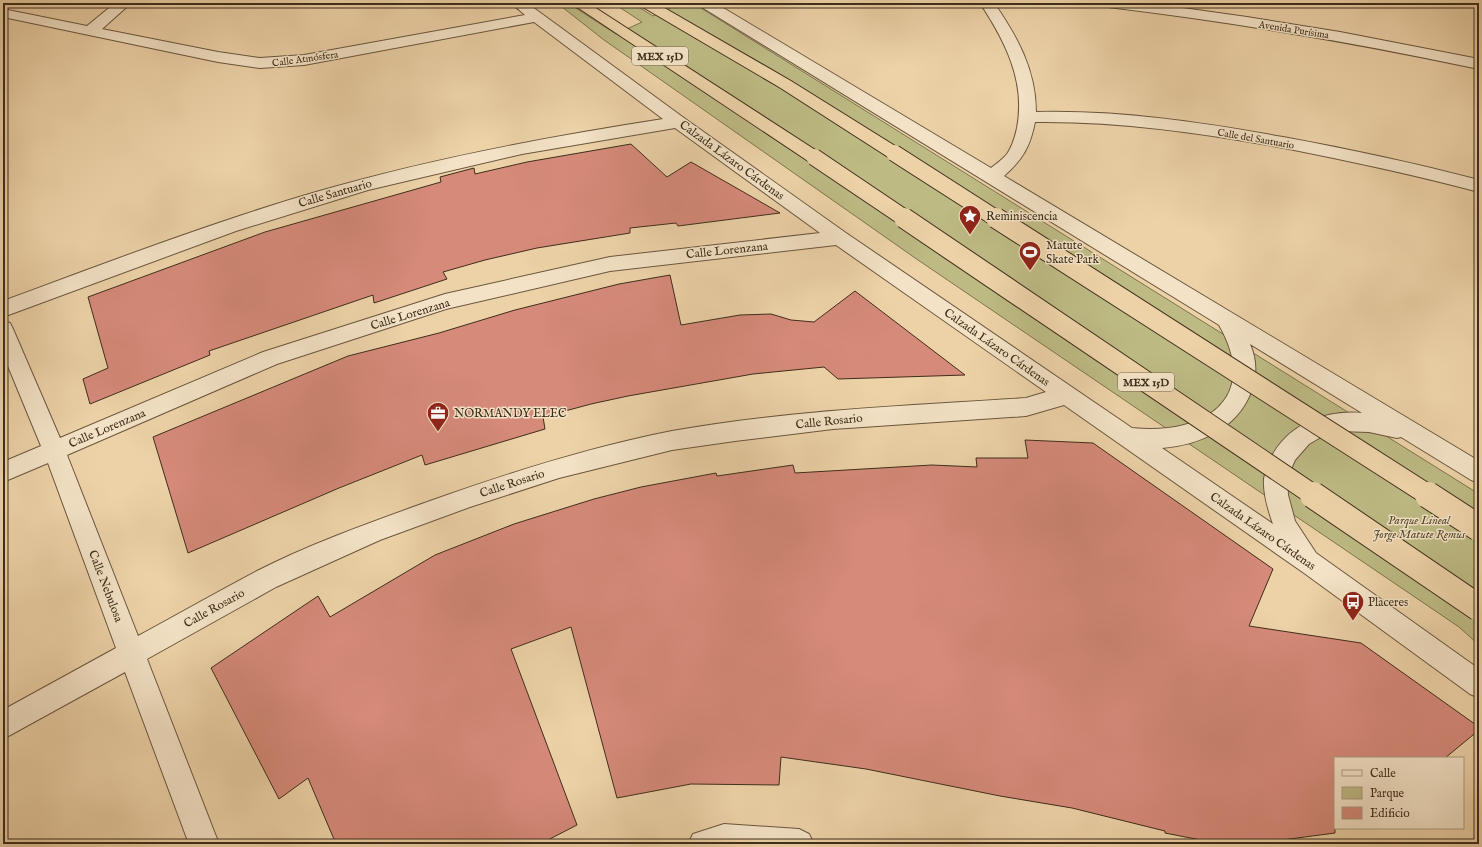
<svg xmlns="http://www.w3.org/2000/svg" width="1482" height="847" font-family="'IM FELL English',serif">
	<style>
		.green { fill: #bdba84; stroke: #7e744f }
		.building { fill: #d68a7a; stroke: #3e2d1a }
		.lines { fill: none; stroke-linecap: round; stroke-linejoin: round }
		.minor-casing { stroke: #6a563e; stroke-width: 2 }
		.highway-casing { stroke: #3e2d1a; stroke-width: 2 }
		.minor { fill: #f3e2c6; fill-rule: evenodd }
		.highway { fill: #edd2a8; fill-rule: evenodd }
		.highway-bridge-far2-casing { stroke: #3e2d1a; stroke-width: 18; stroke-linecap: butt }
		.highway-bridge-far1-casing { stroke: #3e2d1a; stroke-width: 22; stroke-linecap: butt }
		.highway-bridge-casing { stroke: #3e2d1a; stroke-width: 28; stroke-linecap: butt }
		.highway-bridge-far2 { stroke: #edd2a8; stroke-width: 16 }
		.highway-bridge-far1 { stroke: #edd2a8; stroke-width: 20 }
		.highway-bridge { stroke: #edd2a8; stroke-width: 26 }
		.labels { text-anchor: middle; stroke-width: 3; stroke-linejoin: round; paint-order: stroke }
		.far-street-label { font-size: 10px; fill: #3e2d1a; stroke: #f3e2c6 }
		.shield { fill: #f3e2c6; stroke: #74634e; stroke-width: 1 }
		.shield-label { font-size: 11px; font-weight: bold; fill: #3e2d1a }
		.street-label { font-size: 12px; fill: #3e2d1a; stroke: #f3e2c6 }
		.poi-label { font-size: 12px; fill: #3e2d1a; stroke: #f3e2c6; text-anchor: start }
		.park-label { font-size: 12px; font-style: italic; fill: #57492f; stroke: #f3e2c6 }
	</style>
	<rect width="100%" height="100%" fill="#edd2a8"/>
	<filter id="stains"><feTurbulence type="fractalNoise" baseFrequency=".005" numOctaves="4"/><feColorMatrix values="0 0 0 0 .2 0 0 0 0 .09 0 0 0 0 .02 0 0 0 .5 -.17"/></filter>
	<radialGradient id="worn" r=".72"><stop offset=".6" stop-color="#630" stop-opacity="0"/><stop offset="1" stop-color="#630" stop-opacity=".3"/></radialGradient>
	<!-- green -->
	<polygon class="green" points="557,3 568,3 616,34 642,22 613,3 632,3 653,16 677,5 675,3 693,3 1479,494 1479,645 1459,627 918,260 604,40"/>
	<!-- building -->
	<g class="building">
		<polygon points="631,144 667,177 691,162 780,213 678,226 676,223 630,228 630,233 537,248 485,260 443,272 447,279 374,303 373,295 209,351 210,355 90,404 83,379 108,368 88,297 265,232 441,182 440,177 474,168 475,174 527,162"/>
		<polygon points="670,275 681,325 740,315 771,314 791,320 814,322 855,291 965,375 838,379 824,367 753,374 628,396 591,404 543,417 545,429 425,465 422,455 339,488 188,553 153,437 348,356 439,333 515,310 619,284"/>
		<polygon points="1025,440 1093,443 1273,569 1249,626 1361,643 1479,727 1479,730 1445,758 1335,758 1335,833 1252,844 1221,844 1165,833 1165,831 1072,808 1000,796 866,769 781,757 779,785 691,784 617,798 571,627 511,649 577,825 540,844 336,844 308,778 279,799 211,668 318,596 330,617 435,555 514,524 594,499 641,487 716,473 717,476 793,465 795,473 932,465 977,467 976,458 1028,458"/>
	</g>
	<g class="lines">
		<!-- minor casing -->
		<g class="minor-casing">
			<g id="minor">
				<path d="M 115,3 L 131,3 L 102,29 L 218,52 L 260,58 L 304,55 L 525,15 L 511,3 L 527,3 L 684,118 L 846,233 L 1132,428 C 1202,436 1262,400 1219,325 L 700,6 L 698,3 L 715,3 L 991,168 C 996,164 1003,159 1007,154 C 1012,147 1015,137 1017,128 C 1026,81 1005,41 980,3 L 994,3 C 1017,36 1036,70 1036,112 C 1119,110 1201,122 1283,137 C 1349,149 1414,163 1479,180 L 1479,192 C 1415,175 1350,161 1284,148 C 1202,133 1119,121 1035,122 C 1030,147 1023,159 1004,176 L 1479,461 L 1479,483 L 1471,480 L 1401,437 L 1397,438 L 1369,432 L 1340,431 L 1326,434 L 1309,444 L 1295,460 L 1287,478 L 1288,495 L 1295,521 L 1316,553 L 1479,669 L 1479,698 L 1470,694 L 1304,573 L 1064,405 L 1026,416 L 833,429 L 735,441 L 672,450 L 559,478 L 470,507 L 380,540 L 276,587 L 147,659 L 219,844 L 189,844 L 125,672 L 3,739 L 3,710 L 116,648 L 48,463 L 3,482 L 3,462 L 41,446 L 3,354 L 3,321 L 10,323 L 13,329 L 60,438 L 263,352 L 445,294 L 610,257 L 820,233 L 675,128 L 522,154 L 368,190 L 236,231 L 3,317 L 3,301 C 106,263 210,223 316,192 C 430,159 546,137 663,119 L 534,22 L 304,65 L 260,68 L 218,62 L 3,17 L 3,9 L 87,26 ZM 836,245 L 1046,392 L 1026,398 C 908,406 789,410 672,431 C 590,447 509,473 430,501 C 372,522 312,543 257,571 C 217,592 177,615 138,636 L 67,455 L 277,364 L 446,309 L 610,271 ZM 1250,344 L 1362,413 C 1325,410 1288,424 1271,458 C 1268,465 1265,472 1264,479 C 1263,493 1268,510 1273,524 L 1162,448 C 1199,445 1237,429 1251,392 C 1257,376 1257,360 1250,344 Z"/>
				<path d="M 1101,3 L 1147,3 L 1247,17 L 1340,32 L 1479,59 L 1479,69 C 1356,43 1233,22 1108,7 L 1103,6 Z"/>
				<polygon points="724,824 799,829 809,834 814,844 688,844 693,834"/>
			</g>
		</g>
		<!-- highway casing -->
		<g class="highway-casing">
			<g id="highway">
				<polygon points="514,3 528,3 530,6 528,9 518,9"/>
				<polygon points="571,3 588,3 820,153 823,157 820,161 814,163 808,161"/>
				<polygon points="639,3 656,3 791,81 900,149 903,153 900,157 894,159 888,157 779,87 641,6"/>
			</g>
		</g>
		<!-- minor -->
		<use href="#minor" class="minor"/>
		<!-- highway -->
		<use href="#highway" class="highway"/>
		<!-- highway-bridge-far2 casing -->
		<g class="highway-bridge-far2-casing">
			<g id="highway-bridge-far2">
				<polyline points="894,153 997,219"/>
				<polyline points="814,157 906,219"/>
			</g>
		</g>
		<!-- highway-bridge-far1 casing -->
		<g class="highway-bridge-far1-casing">
			<g id="highway-bridge-far1">
				<polyline points="904,218 1315,496"/>
				<polyline points="996,218 1430,496"/>
			</g>
		</g>
		<!-- highway-bridge casing -->
		<g class="highway-bridge-casing">
			<g id="highway-bridge">
				<polyline points="1313,495 1479,608"/>
				<polyline points="1428,495 1479,528"/>
			</g>
		</g>
		<!-- highway-bridge-far2 -->
		<use href="#highway-bridge-far2" class="highway-bridge-far2"/>
		<!-- highway-bridge-far1 -->
		<use href="#highway-bridge-far1" class="highway-bridge-far1"/>
		<!-- highway-bridge -->
		<use href="#highway-bridge" class="highway-bridge"/>
	</g>
	<!-- icons -->
	<defs>
		<g id="sight-pin" transform="scale(1.15)"><path d="M0 17L-7.5 6A9.5 9.5 0 1 1 7.5 6Z" fill="#8f2418" stroke="#f3e2c6"/><path d="M0-6L1.8-2.2L6-1.7L2.9 1.2L3.7 5.4L0 3.3L-3.7 5.4L-2.9 1.2L-6-1.7L-1.8-2.2Z" fill="#fff"/></g>
		<g id="stadium-pin" transform="scale(1.15)"><path d="M0 17L-7.5 6A9.5 9.5 0 1 1 7.5 6Z" fill="#8f2418" stroke="#f3e2c6"/><path d="M0-5a6.5 5 0 1 0 0 10a6.5 5 0 1 0 0-10ZM-3.5-1.8h7v3.6h-7Z" fill="#fff"/></g>
		<g id="office-pin" transform="scale(1.15)"><path d="M0 17L-7.5 6A9.5 9.5 0 1 1 7.5 6Z" fill="#8f2418" stroke="#f3e2c6"/><path d="M-6-3h4V-5.5h4V-3h4V5H-6ZM-1-4.5V-3h2v-1.5ZM-6 0V1H6V0Z" fill="#fff"/></g>
		<g id="bus-pin" transform="scale(1.15)"><path d="M0 17L-7.5 6A9.5 9.5 0 1 1 7.5 6Z" fill="#8f2418" stroke="#f3e2c6"/><path d="M-5-6H5V4H4V6H2V4H-2V6H-4V4H-5ZM-3.5-4V0h7V-4ZM-3.5 1.2v1.5H-2V1.2ZM2 1.2v1.5H3.5V1.2Z" fill="#fff"/></g>
	</defs>
	<g fill-rule="evenodd">
		<use href="#sight-pin" x="970" y="216"/>
		<use href="#stadium-pin" x="1030" y="252"/>
		<use href="#office-pin" x="438" y="413"/>
		<use href="#bus-pin" x="1353" y="602"/>
	</g>
	<g class="labels">
		<!-- far-street labels -->
		<g class="far-street-label">
			<text transform="translate(1294 29) rotate(9)" y="4">Avenida Purísima</text>
			<text transform="translate(305 58) rotate(-8)" y="4">Calle Atmósfera</text>
			<text transform="translate(1256 138) rotate(10)" y="4">Calle del Santuario</text>
		</g>
		<!-- shield labels -->
		<g class="shield">
			<rect x="632" y="47" width="56" height="18" rx="3"/>
			<rect x="1118" y="373" width="56" height="18" rx="3"/>
		</g>
		<g class="shield-label">
			<text x="660" y="60">MEX 15D</text>
			<text x="1146" y="386">MEX 15D</text>
		</g>
		<!-- street labels -->
		<g class="street-label">
			<text transform="translate(732 160) rotate(36)" y="4">Calzada Lázaro Cárdenas</text>
			<text transform="translate(335 193) rotate(-16)" y="4">Calle Santuario</text>
			<text transform="translate(727 250) rotate(-6)" y="4">Calle Lorenzana</text>
			<text transform="translate(410 314) rotate(-17)" y="4">Calle Lorenzana</text>
			<text transform="translate(997 347) rotate(35)" y="4">Calzada Lázaro Cárdenas</text>
			<text transform="translate(829 421) rotate(-6)" y="4">Calle Rosario</text>
			<text transform="translate(107 428) rotate(-23)" y="4">Calle Lorenzana</text>
			<text transform="translate(512 483) rotate(-18)" y="4">Calle Rosario</text>
			<text transform="translate(1263 531) rotate(35)" y="4">Calzada Lázaro Cárdenas</text>
			<text transform="translate(106 586) rotate(69)" y="4">Calle Nebulosa</text>
			<text transform="translate(214 608) rotate(-29)" y="4">Calle Rosario</text>
		</g>
		<!-- poi labels -->
		<g class="poi-label">
			<text x="986" y="220">Reminiscencia</text>
			<text x="1046" y="249">Matute<tspan x="1046" dy="14">Skate Park</tspan></text>
			<text x="454" y="417">NORMANDY ELEC</text>
			<text x="1368" y="606">Placeres</text>
		</g>
		<!-- park labels -->
		<g class="park-label">
			<text x="1419" y="524">Parque Lineal<tspan x="1419" dy="14">Jorge Matute Remus</tspan></text>
		</g>
	</g>
	<!-- margin -->
	<rect width="1482" height="847" fill="none" stroke="#edd2a8" stroke-width="16"/>
	<rect x="4" y="4" width="1474" height="839" fill="none" stroke="#3e2d1a" stroke-width="2"/>
	<rect x="8" y="8" width="1466" height="831" fill="none" stroke="#3e2d1a"/>
	<!-- legend -->
	<rect x="1334" y="757" width="130" height="72" fill="#f3e2c6" stroke="#ab9a81"/>
	<rect x="1342" y="770" width="20" height="6" fill="#f3e2c6" stroke="#ab9a81"/>
	<text x="1370" y="777" font-size="12" fill="#3e2d1a">Calle</text>
	<rect x="1342" y="787" width="20" height="12" fill="#bdba84" stroke="#ab9a81"/>
	<text x="1370" y="797" font-size="12" fill="#3e2d1a">Parque</text>
	<rect x="1342" y="807" width="20" height="12" fill="#d68a7a" stroke="#ab9a81"/>
	<text x="1370" y="817" font-size="12" fill="#3e2d1a">Edificio</text>
	<rect width="100%" height="100%" filter="url(#stains)"/>
	<rect width="100%" height="100%" fill="url(#worn)"/>
</svg>
